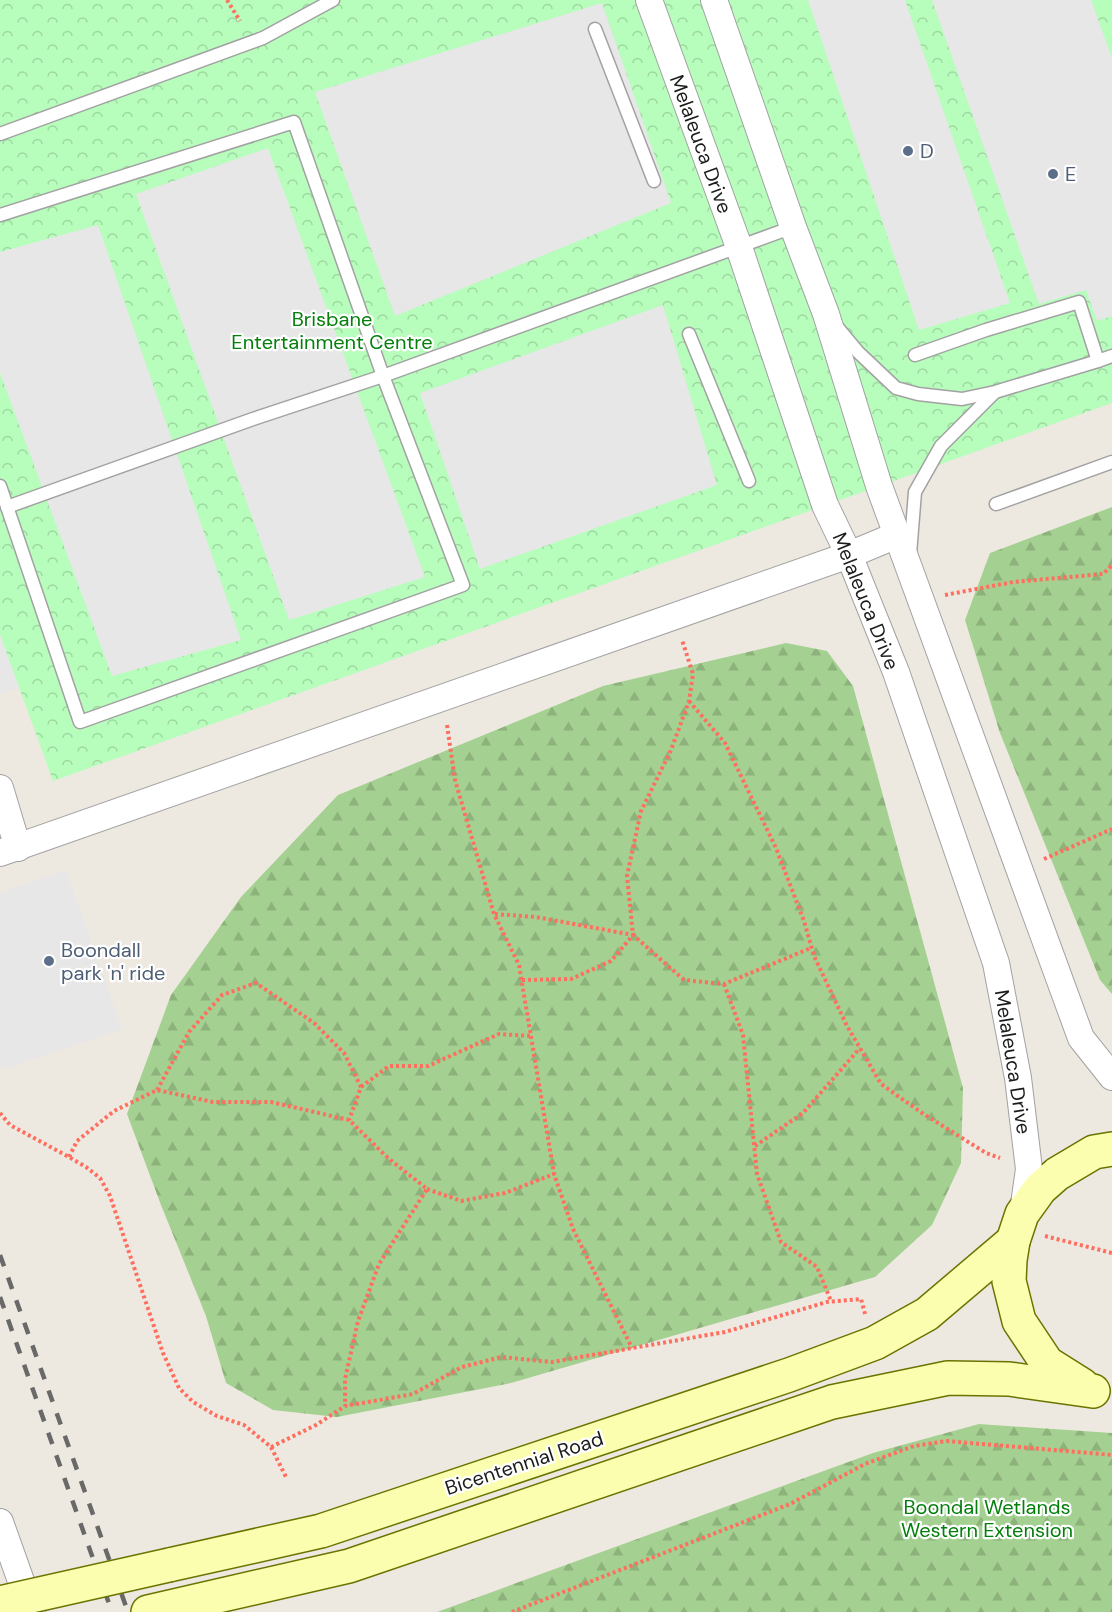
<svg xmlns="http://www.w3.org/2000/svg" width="1112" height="1612" font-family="'DM Sans',sans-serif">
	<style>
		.forest { fill: url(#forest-firs) }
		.park { fill: url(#park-crowns) }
		.parking { fill: #e7e7e7 }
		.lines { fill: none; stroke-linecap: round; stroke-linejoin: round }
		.service-casing { stroke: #a2a2a2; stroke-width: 15 }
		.minor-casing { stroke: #a2a2a2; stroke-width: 28 }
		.secondary-casing { stroke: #697400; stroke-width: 36 }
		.path { stroke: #ff6e5f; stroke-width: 4; stroke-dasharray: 3 3; stroke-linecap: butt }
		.service { stroke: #fff; stroke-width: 12 }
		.minor { stroke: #fff; stroke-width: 26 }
		.secondary { stroke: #fbfeae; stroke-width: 33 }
		.rail { stroke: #696969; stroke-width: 4.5; stroke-dasharray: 12 12; stroke-linecap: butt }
		.secondary-bridge-casing { stroke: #697400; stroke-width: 36; stroke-linecap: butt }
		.secondary-bridge { stroke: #fbfeae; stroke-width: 33 }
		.service-dot { fill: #5c6f8a; stroke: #fff; stroke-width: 2 }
		.labels { text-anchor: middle; stroke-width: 4.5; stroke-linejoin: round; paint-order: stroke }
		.street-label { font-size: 20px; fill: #1b1b1b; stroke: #fff }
		.service-label { font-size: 20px; fill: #4e5e75; stroke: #fff; text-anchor: start }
		.park-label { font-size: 20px; fill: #047f0c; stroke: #fff }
	</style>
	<defs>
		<pattern id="forest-firs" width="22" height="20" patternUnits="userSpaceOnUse" patternTransform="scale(1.5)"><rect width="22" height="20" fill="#a4d091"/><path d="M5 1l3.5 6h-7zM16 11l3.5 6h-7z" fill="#8db27c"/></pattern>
		<pattern id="park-crowns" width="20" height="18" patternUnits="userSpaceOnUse" patternTransform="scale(1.5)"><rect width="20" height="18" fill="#b7fdbc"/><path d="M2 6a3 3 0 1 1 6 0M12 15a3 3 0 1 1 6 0" fill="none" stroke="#9dd8a1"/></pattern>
	</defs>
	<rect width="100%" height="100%" fill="#eee9e0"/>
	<!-- forest -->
	<g class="forest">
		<polygon points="1112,507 1112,994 1100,980 1000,733 965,620 990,553"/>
		<polygon points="786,643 827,651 853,686 963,1088 961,1163 932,1225 875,1277 511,1383 337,1417 273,1410 226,1383 206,1316 161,1205 127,1114 171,995 241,897 338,795 603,686"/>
		<polygon points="979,1424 1112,1433 1112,1612 437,1612 873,1453"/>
	</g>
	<!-- park -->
	<polygon class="park" points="0,0 1112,0 1112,403 53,781 0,635"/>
	<!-- parking -->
	<g class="parking">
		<polygon points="808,0 905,0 1010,303 919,330"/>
		<polygon points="932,0 1091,0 1112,58 1112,316 1097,321 1086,290 1039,304"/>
		<polygon points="602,3 671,203 395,316 315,92"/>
		<polygon points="268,148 425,577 289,620 136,194"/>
		<polygon points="98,225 241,640 112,676 0,373 0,252"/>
		<polygon points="663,305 717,485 480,569 420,393"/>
		<polygon points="0,635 19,688 0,694"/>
		<polygon points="66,870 122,1029 3,1069 0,1060 0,893"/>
	</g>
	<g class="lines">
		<!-- service casing -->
		<g class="service-casing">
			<g id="service">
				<polyline points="595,29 654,181"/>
				<polyline points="0,134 263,38 333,0"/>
				<polyline points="0,215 294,122 383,376 463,585 80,722 0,486"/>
				<polyline points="838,328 858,352 896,388 918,394 962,399 995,392 1098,361"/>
				<polyline points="689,334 749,481"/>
				<polyline points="915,355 986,330 1079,302 1098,361 1112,356"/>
				<polyline points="996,504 1112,462"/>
				<polyline points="7,507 253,419 383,376 793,227"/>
				<polyline points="910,554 915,492 941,446 994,393"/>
			</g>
		</g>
		<!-- minor casing -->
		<g class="minor-casing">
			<g id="minor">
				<polyline points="649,0 739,247 825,505 849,555 896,672 996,963 1018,1078 1029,1169 1023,1211"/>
				<polyline points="714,0 793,227 826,314 879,486 897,535 1081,1038 1112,1077"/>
				<polyline points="0,788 18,848"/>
				<polyline points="0,853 849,555 897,535"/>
				<polyline points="0,1522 32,1612"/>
			</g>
		</g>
		<!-- secondary casing -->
		<g class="secondary-casing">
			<g id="secondary">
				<polyline points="1082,1385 1047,1363 1019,1321 1009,1281 1010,1260 1013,1241 1022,1214 1040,1189 1057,1174 1094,1152 1112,1149"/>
				<polyline points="169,1565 321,1531 789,1375 875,1343 927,1314 1013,1241"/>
				<polyline points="148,1612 349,1566 832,1402 948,1378 1009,1379 1093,1391"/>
			</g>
		</g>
		<!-- path -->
		<g class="path">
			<polyline points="227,0 240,21"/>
			<polyline points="945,595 1013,582 1103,574 1112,565"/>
			<polyline points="689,701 725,743 776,848 804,921 814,956 847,1026 881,1084 922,1113 986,1153 1000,1158"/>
			<polyline points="447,725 455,780 494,914 519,965 554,1174 573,1229 632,1348"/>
			<polyline points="1044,859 1112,829"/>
			<polyline points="495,914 536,917 633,935 627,876 641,811 671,750 689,701 693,674 682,640"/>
			<polyline points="522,980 571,979 611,961 633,935 684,980 724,984 811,948"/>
			<polyline points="724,984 743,1035 757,1174 781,1242 817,1267 831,1301"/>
			<polyline points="361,1087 389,1066 428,1066 499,1034 530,1036"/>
			<polyline points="157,1090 189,1032 222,995 256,983 314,1023 344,1053 361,1087 349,1120"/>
			<polyline points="0,1113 10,1125 69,1157 86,1167 100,1178 110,1196 163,1353 179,1388 193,1402 217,1416 244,1425 271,1447 287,1479"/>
			<polyline points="755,1146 803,1113 860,1048"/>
			<polyline points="69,1157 77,1141 114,1111 157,1090 213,1102 271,1102 349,1120 388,1158 427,1189 379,1264 358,1321 345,1379 345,1406"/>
			<polyline points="427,1189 461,1201 505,1193 554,1174"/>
			<polyline points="1045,1236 1112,1253"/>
			<polyline points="271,1447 316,1425 345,1406 413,1394 462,1367 501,1357 552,1362 725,1332 827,1302 861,1299 865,1314"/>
			<polyline points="512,1612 790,1504 865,1464 914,1446 947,1441 1112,1455"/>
		</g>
		<!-- service -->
		<use href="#service" class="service"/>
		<!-- minor -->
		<use href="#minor" class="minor"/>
		<!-- secondary -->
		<use href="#secondary" class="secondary"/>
		<!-- rail -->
		<g class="rail">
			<polyline points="0,1255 128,1612"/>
			<polyline points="0,1297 112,1612"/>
		</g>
		<!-- secondary-bridge casing -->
		<g class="secondary-bridge-casing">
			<polyline id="secondary-bridge" points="0,1603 169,1565"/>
		</g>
		<!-- secondary-bridge -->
		<use href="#secondary-bridge" class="secondary-bridge"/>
	</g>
	<!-- markers -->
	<g class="service-dot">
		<circle cx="908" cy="151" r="6"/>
		<circle cx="1053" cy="174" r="6"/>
		<circle cx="49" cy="961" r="6"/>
	</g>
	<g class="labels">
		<!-- street labels -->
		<g class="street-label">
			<text transform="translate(701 144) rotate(70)" y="7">Melaleuca Drive</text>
			<text transform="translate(866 601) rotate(68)" y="7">Melaleuca Drive</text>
			<text transform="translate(1013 1062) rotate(81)" y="7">Melaleuca Drive</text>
			<text transform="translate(524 1463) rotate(-18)" y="7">Bicentennial Road</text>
		</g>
		<!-- service labels -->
		<g class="service-label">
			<text x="920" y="158">D</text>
			<text x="1065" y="181">E</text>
			<text x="61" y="957">Boondall<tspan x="61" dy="23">park 'n' ride</tspan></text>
		</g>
		<!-- park labels -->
		<g class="park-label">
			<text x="332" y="326">Brisbane<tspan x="332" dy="23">Entertainment Centre</tspan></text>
			<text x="987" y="1514">Boondal Wetlands<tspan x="987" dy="23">Western Extension</tspan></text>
		</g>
	</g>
</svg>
